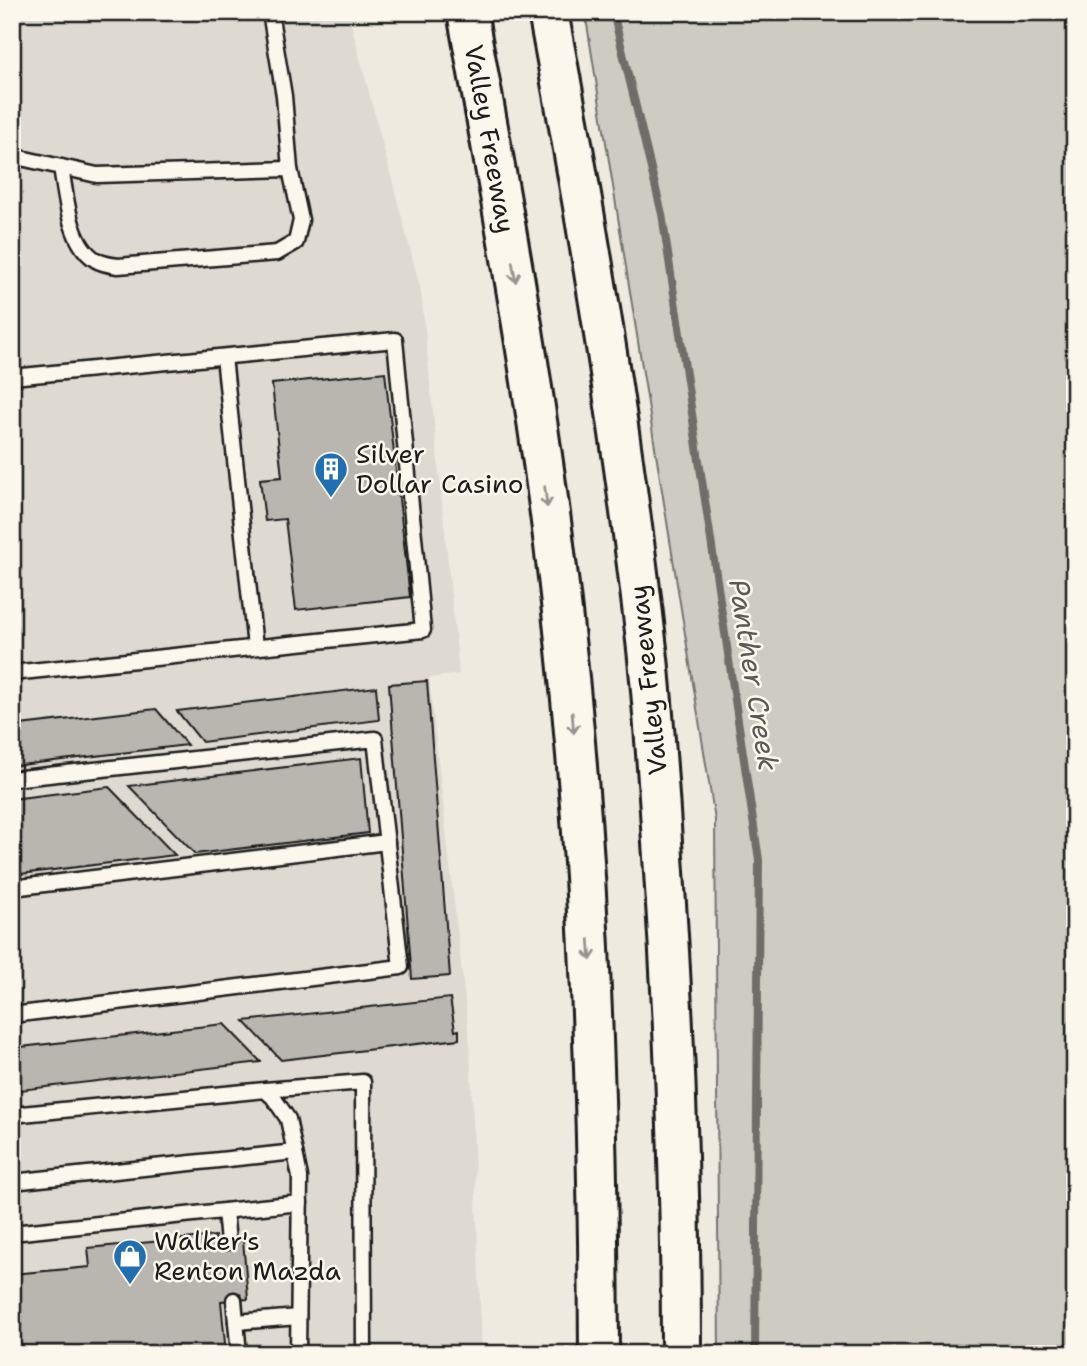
<svg xmlns="http://www.w3.org/2000/svg" width="1087" height="1366" font-family="'Shantell Sans',sans-serif">
	<style>
		.built { fill: #dedad1 }
		.green { fill: #ceccc2; stroke: #75746f; stroke-width: 2 }
		.lines { fill: none; stroke-linecap: round; stroke-linejoin: round }
		.stream { stroke: #6f6d69; stroke-width: 8 }
		.building { fill: #b9b6af; stroke: #1c1c1c; stroke-width: 2 }
		.service-casing { stroke: #1c1c1c; stroke-width: 19 }
		.motorway-casing { stroke: #1c1c1c; stroke-width: 44 }
		.service { stroke: #fbf7ec; stroke-width: 14 }
		.motorway { stroke: #fbf7ec; stroke-width: 38 }
		.oneway { stroke: #97948e }
		.labels { text-anchor: middle; stroke-width: 5; stroke-linejoin: round; paint-order: stroke }
		.street-label { font-size: 26px; fill: #1c1c1c; stroke: #fbf7ec }
		.poi-label { font-size: 26px; fill: #1c1c1c; stroke: #fbf7ec; text-anchor: start }
		.water-label { font-size: 28px; font-style: italic; fill: #5a5956; stroke: #fbf7ec }
	</style>
	<rect width="100%" height="100%" fill="#eeeadf"/>
	<filter id="ink" filterUnits="userSpaceOnUse"><feTurbulence type="fractalNoise" baseFrequency=".0143" numOctaves="2"/><feDisplacementMap in="SourceGraphic" scale="14" xChannelSelector="R" yChannelSelector="G"/><feConvolveMatrix kernelMatrix="1 2 1 2 8 2 1 2 1" color-interpolation-filters="sRGB"/></filter>
	<g filter="url(#ink)">
		<!-- built -->
		<polygon class="built" points="12,12 348,12 421,291 459,674 429,678 470,1045 482,1354 12,1354"/>
		<!-- green -->
		<polygon class="green" points="585,12 1075,12 1075,1354 719,1354 715,820"/>
		<g class="lines">
			<!-- stream -->
			<polyline class="stream" points="613,12 662,214 759,860 755,1354"/>
		</g>
		<!-- building -->
		<g class="building">
			<polygon points="385,372 410,597 296,610 285,519 265,521 260,479 282,477 272,384"/>
			<polygon points="427,681 450,976 412,979 389,684"/>
			<polygon points="376,687 379,720 202,742 177,711"/>
			<polygon points="156,709 187,745 12,766 12,726"/>
			<polygon points="361,758 368,833 195,854 129,786"/>
			<polygon points="109,787 175,855 12,875 12,799"/>
			<polygon points="450,998 455,1031 459,1030 459,1039 281,1060 244,1021"/>
			<polygon points="224,1024 261,1062 12,1091 12,1048"/>
			<polygon points="215,1236 216,1243 243,1240 248,1299 221,1301 226,1354 12,1354 12,1274 90,1267 88,1248"/>
		</g>
		<g class="lines">
			<!-- service casing -->
			<g class="service-casing">
				<g id="service">
					<polyline points="12,156 97,175 290,169"/>
					<path d="M 61,167 C 66,196 69,244 96,260 C 102,264 111,265 118,266 L 277,253 L 296,242 L 301,220 L 290,169 L 284,96 L 270,12"/>
					<polyline points="224,357 255,647"/>
					<polyline points="12,377 395,340 423,630 12,673"/>
					<polyline points="12,779 375,739 401,967 12,1015"/>
					<polyline points="12,888 387,842"/>
					<polyline points="265,1090 363,1082 364,1354"/>
					<polyline points="12,1115 265,1090 273,1097 288,1119 300,1177 298,1354"/>
					<polyline points="12,1182 295,1152"/>
					<polyline points="225,1211 228,1242"/>
					<polyline points="12,1233 300,1203"/>
					<polyline points="234,1300 239,1354"/>
					<polyline points="236,1322 298,1317"/>
				</g>
			</g>
			<!-- motorway casing -->
			<g class="motorway-casing">
				<g id="motorway">
					<path d="M 467,12 C 506,224 544,435 566,649 C 591,884 598,1118 599,1354"/>
					<path d="M 548,12 C 588,224 623,435 647,649 C 655,723 659,798 664,872 C 675,1033 681,1193 681,1354"/>
				</g>
			</g>
			<!-- service -->
			<use href="#service" class="service"/>
			<!-- motorway -->
			<use href="#motorway" class="motorway"/>
		</g>
		<!-- one-way arrows -->
		<defs><path id="oneway-shaft" d="M-6 0H5M1.5-3L5.5 0L1.5 3" fill="none" stroke-width="1.6" stroke-linecap="round" stroke-linejoin="round" transform="scale(1.75)"/></defs>
		<g class="oneway">
			<use href="#oneway-shaft" transform="translate(514 272) rotate(80)"/>
			<use href="#oneway-shaft" transform="translate(546 497) rotate(83)"/>
			<use href="#oneway-shaft" transform="translate(573 723) rotate(85)"/>
			<use href="#oneway-shaft" transform="translate(590 950) rotate(86)"/>
		</g>
	</g>
	<!-- icons -->
	<defs>
		<g id="building-pin" transform="scale(1.75)"><path d="M0 17L-7.5 6A9.5 9.5 0 1 1 7.5 6Z" fill="#1f6fb2" stroke="#fbf7ec"/><path d="M-4-6H4V6H1V3H-1V6H-4ZM-2.5-4.3h1.7v1.8h-1.7ZM.8-4.3h1.7v1.8H.8ZM-2.5-1h1.7V.8h-1.7ZM.8-1h1.7V.8H.8Z" fill="#fff"/></g>
		<g id="shop-pin" transform="scale(1.75)"><path d="M0 17L-7.5 6A9.5 9.5 0 1 1 7.5 6Z" fill="#1f6fb2" stroke="#fbf7ec"/><path d="M-5-2.5h2.3a2.7 3.5 0 0 1 5.4 0H5L5.5 6h-11ZM-1.5-2.5h3a1.5 2.3 0 0 0-3 0Z" fill="#fff"/></g>
	</defs>
	<g fill-rule="evenodd">
		<use href="#building-pin" x="331" y="469"/>
		<use href="#shop-pin" x="130" y="1256"/>
	</g>
	<g class="labels">
		<!-- street labels -->
		<g class="street-label">
			<text transform="translate(490 139) rotate(80)" y="9">Valley Freeway</text>
			<text transform="translate(648 680) rotate(-96)" y="9">Valley Freeway</text>
		</g>
		<!-- poi labels -->
		<g class="poi-label">
			<text x="356" y="463">Silver<tspan x="356" dy="30">Dollar Casino</tspan></text>
			<text x="154" y="1250">Walker's<tspan x="154" dy="30">Renton Mazda</tspan></text>
		</g>
		<!-- water labels -->
		<g class="water-label">
			<text transform="translate(754 675) rotate(81)" y="10">Panther Creek</text>
		</g>
	</g>
	<!-- margin -->
	<rect width="1087" height="1366" fill="none" stroke="#fbf7ec" stroke-width="42"/>
	<rect x="21" y="21" width="1045" height="1324" fill="none" stroke="#1c1c1c" stroke-width="2.5" filter="url(#ink)"/>
</svg>
